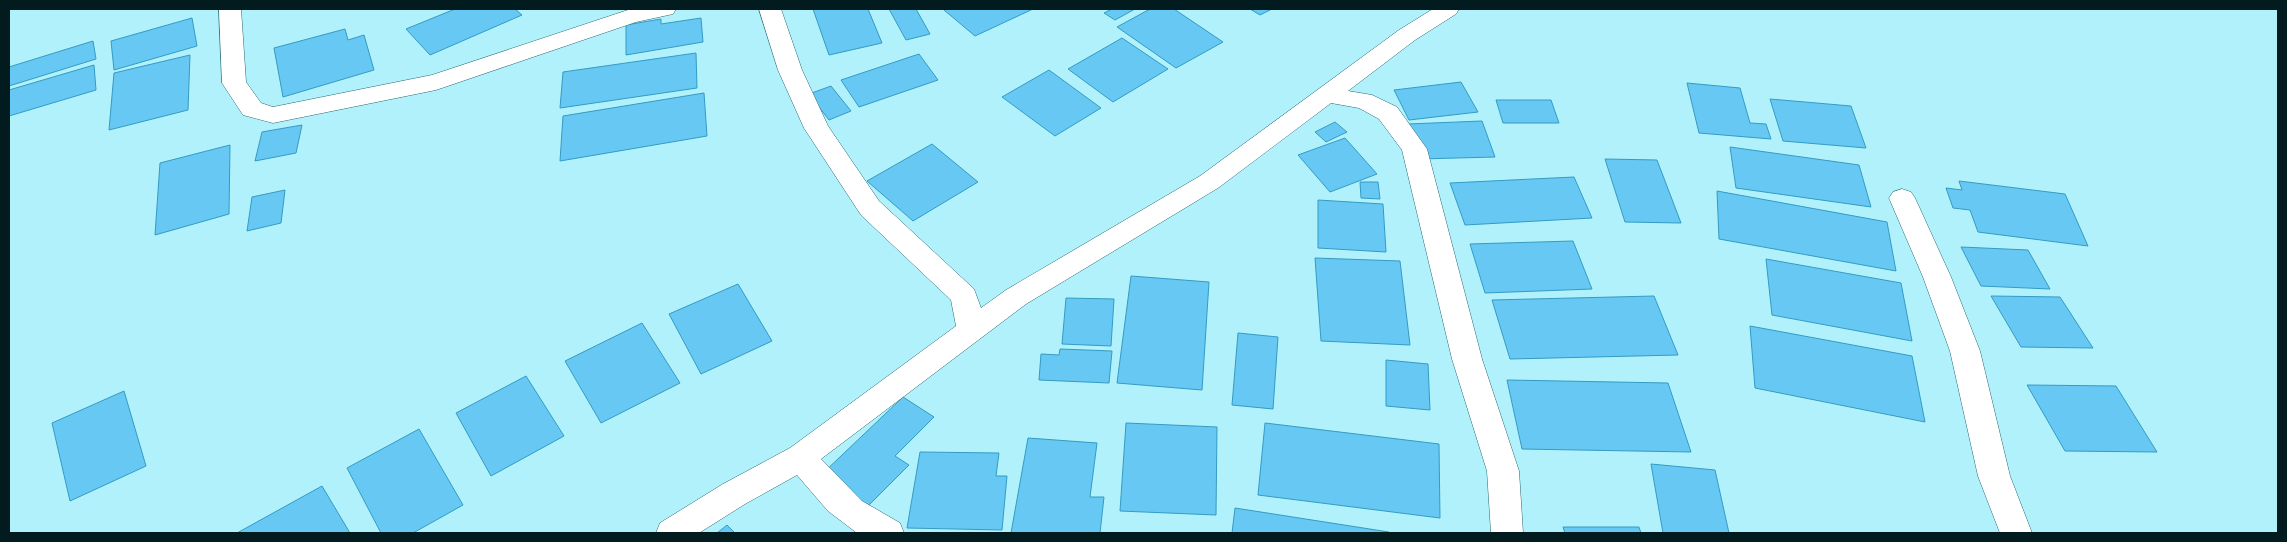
<svg xmlns="http://www.w3.org/2000/svg" width="2287" height="542" font-family="Lato,sans-serif">
	<style>
		.building { fill: #67c9f3; stroke: #349bc3 }
		.lines { fill: none; stroke-linecap: round; stroke-linejoin: round }
		.street-casing { stroke: #2a6973; stroke-width: 1 }
		.street { fill: #fff; fill-rule: evenodd }
	</style>
	<rect width="100%" height="100%" fill="#b1f1fb"/>
	<!-- building -->
	<g class="building">
		<polygon points="455,9 515,9 522,15 430,55 406,29"/>
		<polygon points="813,9 868,9 882,43 829,55"/>
		<polygon points="889,9 916,9 930,34 906,40"/>
		<polygon points="946,9 1033,9 975,36 944,10"/>
		<polygon points="1112,9 1135,9 1115,20 1104,13"/>
		<polygon points="1150,9 1174,9 1223,42 1176,68 1117,27"/>
		<polygon points="1250,9 1272,9 1260,15"/>
		<polygon points="192,18 197,46 114,70 111,41"/>
		<polygon points="701,18 703,42 626,55 626,25 661,19 661,24"/>
		<polygon points="345,29 348,40 364,35 374,70 283,97 274,48"/>
		<polygon points="1122,38 1168,69 1113,102 1068,69"/>
		<polygon points="93,41 96,59 9,86 9,67"/>
		<polygon points="696,53 697,88 560,108 563,72"/>
		<polygon points="919,54 938,80 859,107 841,80"/>
		<polygon points="190,55 188,110 109,130 114,73"/>
		<polygon points="94,65 96,90 9,116 9,90"/>
		<polygon points="1049,70 1101,108 1055,136 1002,97"/>
		<polygon points="1461,82 1478,112 1409,120 1394,90"/>
		<polygon points="1687,83 1740,88 1750,123 1766,124 1771,139 1699,133"/>
		<polygon points="831,86 851,111 829,120 809,94"/>
		<polygon points="704,93 707,136 560,161 563,116"/>
		<polygon points="1770,99 1851,106 1866,148 1783,141"/>
		<polygon points="1496,100 1551,100 1559,123 1503,123"/>
		<polygon points="1482,121 1495,157 1419,159 1408,124"/>
		<polygon points="1335,122 1347,132 1326,142 1315,132"/>
		<polygon points="302,125 296,153 255,161 262,132"/>
		<polygon points="1345,138 1377,174 1330,192 1298,155"/>
		<polygon points="932,144 978,182 913,221 867,181"/>
		<polygon points="230,145 229,214 155,235 160,163"/>
		<polygon points="1730,147 1859,165 1871,207 1736,188"/>
		<polygon points="1605,159 1657,160 1681,223 1625,222"/>
		<polygon points="1574,177 1592,218 1465,225 1450,183"/>
		<polygon points="1959,181 2065,194 2088,246 1978,232 1970,210 1953,208 1946,188 1962,190"/>
		<polygon points="1360,182 1378,182 1380,199 1361,198"/>
		<polygon points="285,190 281,223 247,231 252,197"/>
		<polygon points="1717,191 1887,222 1896,271 1719,239"/>
		<polygon points="1318,200 1383,204 1386,252 1318,248"/>
		<polygon points="1573,241 1592,289 1485,293 1470,244"/>
		<polygon points="1961,247 2028,250 2050,289 1981,286"/>
		<polygon points="1315,258 1400,261 1410,345 1321,341"/>
		<polygon points="1766,259 1901,283 1912,341 1772,315"/>
		<polygon points="1131,276 1209,282 1202,390 1117,383"/>
		<polygon points="738,284 772,341 701,374 669,314"/>
		<polygon points="1654,296 1678,355 1510,359 1492,300"/>
		<polygon points="1991,296 2060,297 2093,348 2021,347"/>
		<polygon points="1066,298 1114,299 1111,346 1062,344"/>
		<polygon points="642,323 680,383 601,423 565,361"/>
		<polygon points="1750,326 1912,356 1925,422 1755,388"/>
		<polygon points="1238,333 1278,337 1273,409 1232,405"/>
		<polygon points="1060,349 1112,351 1109,383 1039,380 1041,354 1059,355"/>
		<polygon points="1386,360 1428,364 1430,410 1386,406"/>
		<polygon points="526,376 564,436 491,476 456,413"/>
		<polygon points="1507,380 1668,383 1691,452 1522,449"/>
		<polygon points="2027,385 2116,386 2157,452 2065,451"/>
		<polygon points="124,391 146,466 70,501 52,423"/>
		<polygon points="903,397 934,417 895,456 909,465 867,507 821,475"/>
		<polygon points="1126,423 1217,427 1216,515 1120,511"/>
		<polygon points="1265,423 1439,444 1440,518 1258,495"/>
		<polygon points="419,429 463,505 413,533 381,533 347,468"/>
		<polygon points="1028,438 1097,443 1090,497 1104,497 1100,533 1011,533"/>
		<polygon points="920,452 999,453 996,476 1007,476 1002,530 907,528"/>
		<polygon points="1651,464 1715,470 1729,533 1663,533"/>
		<polygon points="322,486 350,533 237,533"/>
		<polygon points="1235,508 1389,532 1389,533 1232,533"/>
		<polygon points="727,525 735,533 717,533"/>
		<polygon points="1563,527 1639,527 1641,533 1565,533"/>
	</g>
	<g class="lines">
		<!-- street casing -->
		<g class="street-casing">
			<g id="street">
				<polygon points="219,9 241,9 246,82 261,103 273,107 432,75 631,9 676,9 673,14 636,22 436,90 273,123 243,115 222,83"/>
				<polygon points="759,9 781,9 802,70 828,126 879,201 974,289 981,308 1006,290 1200,176 1399,30 1433,9 1459,9 1456,14 1415,40 1348,91 1372,95 1397,107 1427,149 1482,359 1519,471 1523,533 1491,533 1487,471 1452,359 1402,150 1379,119 1359,108 1331,103 1218,188 1026,304 821,459 862,501 900,523 904,533 857,533 828,511 797,475 745,504 699,533 656,533 660,523 723,484 790,448 956,326 951,300 861,215 804,128 778,70"/>
				<polygon points="1902,189 1911,192 1915,198 1951,277 1980,351 2010,476 2032,533 2000,533 1978,476 1950,351 1923,277 1889,198 1893,192"/>
			</g>
		</g>
		<!-- street -->
		<use href="#street" class="street"/>
	</g>
	<!-- border -->
	<rect width="2287" height="542" fill="none" stroke="#011b1e" stroke-width="20"/>
</svg>
